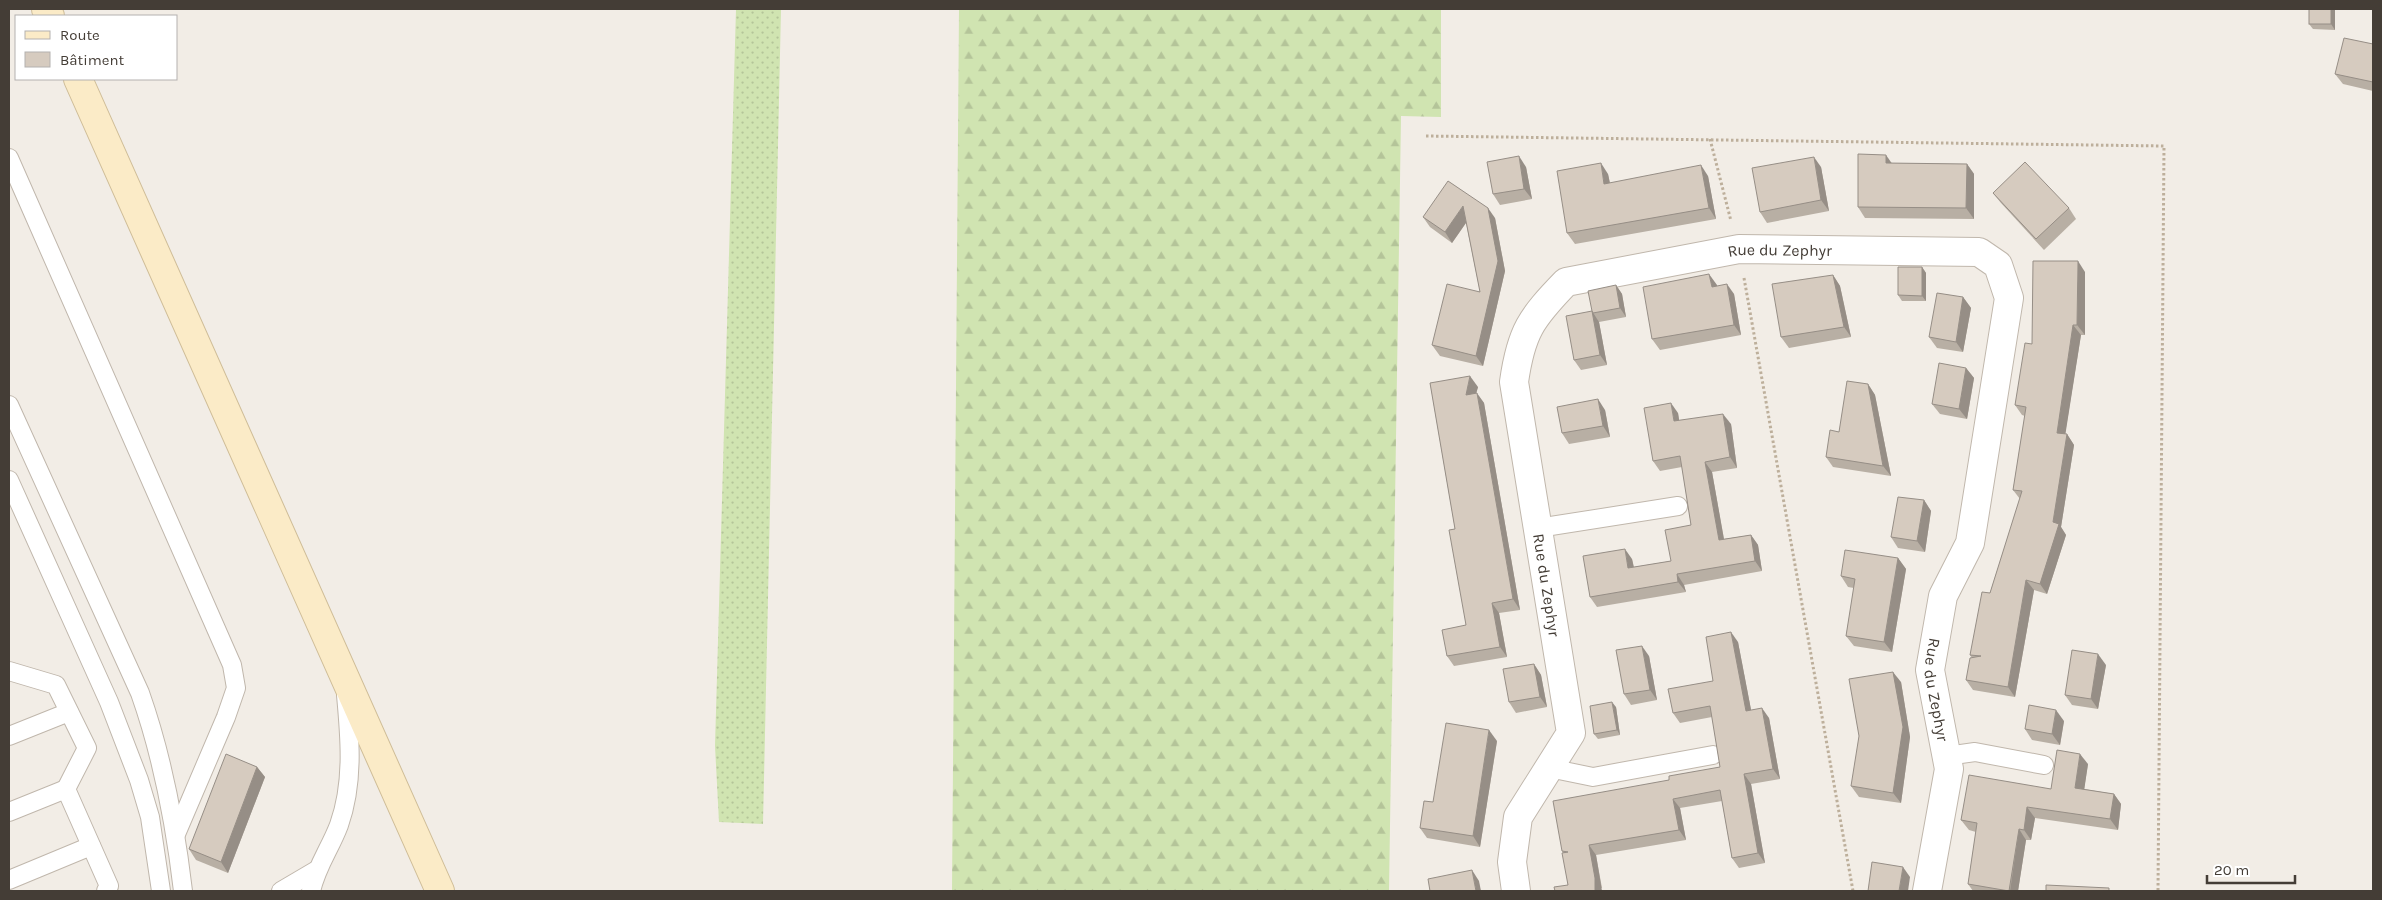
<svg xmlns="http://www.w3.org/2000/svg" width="2382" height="900" font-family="Karla,sans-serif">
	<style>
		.grass { fill: url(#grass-dots) }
		.forest { fill: url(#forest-firs) }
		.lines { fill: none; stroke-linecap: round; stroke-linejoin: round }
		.lane-casing { stroke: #c0b7ac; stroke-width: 20 }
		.street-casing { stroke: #c0b7ac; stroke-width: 30 }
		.secondary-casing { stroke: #cfbd98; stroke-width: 30 }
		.path { stroke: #bdaf9b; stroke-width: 3; stroke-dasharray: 2.5 2.5; stroke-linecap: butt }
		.lane { stroke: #fff; stroke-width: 18 }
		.street { stroke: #fff; stroke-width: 28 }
		.secondary { stroke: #fbebc7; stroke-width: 28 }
		.wall { fill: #b8afa4 }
		.shaded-wall { fill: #968e86 }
		.building { fill: #d6cbbf; stroke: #968e86 }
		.labels { text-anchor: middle; stroke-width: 4; stroke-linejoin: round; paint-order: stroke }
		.street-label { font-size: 16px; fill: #443d36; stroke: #fff }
	</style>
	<defs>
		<pattern id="grass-dots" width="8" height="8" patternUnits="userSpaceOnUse" patternTransform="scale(1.25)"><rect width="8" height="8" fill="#d0e4b1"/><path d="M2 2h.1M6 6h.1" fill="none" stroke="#b4c499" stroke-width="1.8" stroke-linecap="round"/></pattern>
		<pattern id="forest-firs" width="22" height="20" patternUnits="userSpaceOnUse" patternTransform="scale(1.25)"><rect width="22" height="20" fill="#d0e4b1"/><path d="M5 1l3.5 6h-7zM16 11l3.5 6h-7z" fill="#b4c499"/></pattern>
	</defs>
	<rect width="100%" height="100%" fill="#f2ede6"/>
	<!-- grass -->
	<polygon class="grass" points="736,9 781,9 763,824 719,822 715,746"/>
	<!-- forest -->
	<polygon class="forest" points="959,9 1441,9 1441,117 1401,116 1389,891 952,891"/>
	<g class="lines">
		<!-- lane casing -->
		<g class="lane-casing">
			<g id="lane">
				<polyline points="9,158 232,665 236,688 226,717 176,834"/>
				<path d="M 9,405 L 140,693 C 163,758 175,823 183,891"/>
				<polyline points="9,480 109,702 139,780 150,817 161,891"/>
				<polyline points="1538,528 1678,506"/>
				<polyline points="9,671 56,685 87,748 66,789 109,886 106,891"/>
				<polyline points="9,736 69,712"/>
				<polyline points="1947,756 1975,752 2044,765"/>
				<polyline points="1549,768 1593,777 1713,755"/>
				<polyline points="9,812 66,789"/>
				<polyline points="9,880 91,846"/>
				<polyline points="281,891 315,871"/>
				<path d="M 311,891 C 317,865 330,849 339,825 C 354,783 350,738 346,695"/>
			</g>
		</g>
		<!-- street casing -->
		<g class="street-casing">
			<g id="street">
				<path id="s1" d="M 1516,891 L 1512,862 L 1518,817 L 1571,733 L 1514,382 C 1521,332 1531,318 1566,282 L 1739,249 L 1979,252 L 1998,265 L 2009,298 L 1970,543 L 1943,596 L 1930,670 L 1949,769 L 1927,891"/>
			</g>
		</g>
		<!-- secondary casing -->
		<g class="secondary-casing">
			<g id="secondary">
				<polyline points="46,9 50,16"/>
				<polyline points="78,79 440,891"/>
			</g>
		</g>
		<!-- path -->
		<g class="path">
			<polyline points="1426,136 2164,146 2158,891"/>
			<polyline points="1710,139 1731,221"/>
			<polyline points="1744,278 1853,891"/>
		</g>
		<!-- lane -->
		<use href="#lane" class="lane"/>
		<!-- street -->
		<use href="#street" class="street"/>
		<!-- secondary -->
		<use href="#secondary" class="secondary"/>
	</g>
	<!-- wall -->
	<g class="wall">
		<polygon points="2309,9 2335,9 2335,30 2313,29 2309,24"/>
		<polygon points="2373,44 2373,91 2343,84 2335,74"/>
		<polygon points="1892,163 1967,164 1974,174 1974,219 1865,218 1858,207"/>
		<polygon points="1526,167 1532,199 1500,205 1493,194"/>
		<polygon points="1821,167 1829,211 1767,223 1760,212"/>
		<polygon points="1608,174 1610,183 1708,176 1716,219 1575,244 1567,233"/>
		<polygon points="1993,193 2069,208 2076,219 2044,250 2001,203"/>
		<polygon points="1423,217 1495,218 1505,271 1483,366 1440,356 1432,345 1480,292 1466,223 1452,243 1430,227"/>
		<polygon points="1922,267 1926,273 1926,301 1902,301 1898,295"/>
		<polygon points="2085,272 2085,335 2081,335 2065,434 2067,434 2074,445 2061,527 2066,535 2047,594 2034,590 2015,697 1973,690 1966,680 1972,658 1970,655 2020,499 2013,490 2025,416 2022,415 2015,405 2032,344"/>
		<polygon points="1833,275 1840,286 1851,337 1789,348 1781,337"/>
		<polygon points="1616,285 1622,294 1626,317 1599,322 1607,365 1581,370 1574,360 1592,311"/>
		<polygon points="1717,285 1717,286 1734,294 1741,335 1660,350 1652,339"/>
		<polygon points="1963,297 1971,308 1963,352 1937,348 1929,337"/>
		<polygon points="1966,368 1974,378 1967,419 1940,414 1932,404"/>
		<polygon points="1430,383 1478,387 1476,393 1484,403 1520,610 1499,613 1507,657 1454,666 1447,656 1466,625 1455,529"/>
		<polygon points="1868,384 1875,395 1891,476 1833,467 1826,457 1839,432"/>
		<polygon points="1605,410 1610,437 1569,444 1562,433"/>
		<polygon points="1678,413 1679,421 1731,424 1737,468 1712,472 1724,539 1751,535 1758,545 1762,571 1684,585 1686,592 1597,607 1590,597 1632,559 1634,567 1671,561 1691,525 1682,467 1660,471 1653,461"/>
		<polygon points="1924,500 1931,511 1925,552 1898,548 1891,537"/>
		<polygon points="1898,558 1906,569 1892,652 1854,646 1846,636 1854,588 1848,587 1841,576"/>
		<polygon points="1738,642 1751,710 1769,718 1780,779 1751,784 1765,863 1739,868 1732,858 1722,801 1680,808 1686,840 1596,855 1602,888 1568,885 1563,853 1562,851 1669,780 1720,767 1712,717 1680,723 1673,713 1713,681"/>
		<polygon points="1649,656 1657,700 1631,705 1624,694"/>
		<polygon points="1534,664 1541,675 1547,707 1516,713 1509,702"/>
		<polygon points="2106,665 2098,709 2072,705 2065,695"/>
		<polygon points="1901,682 1910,737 1901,803 1859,797 1851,786"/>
		<polygon points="1616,707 1620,735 1598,739 1594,734"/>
		<polygon points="2064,721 2060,745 2032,740 2025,729"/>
		<polygon points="1497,741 1480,847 1427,838 1420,828 1433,802"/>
		<polygon points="2088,764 2084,789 2114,794 2121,804 2118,830 2035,818 2031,840 2026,840 2018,891 1973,891 1968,884 1976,832 1969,830 1961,820 2051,789"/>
		<polygon points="257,767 265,777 228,873 196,860 189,849"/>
	</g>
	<!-- shaded-wall -->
	<g class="shaded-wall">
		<polygon points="2331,9 2335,9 2335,30 2331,24"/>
		<polygon points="1886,155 1893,165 1886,163"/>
		<polygon points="1519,156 1526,167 1532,199 1524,189"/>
		<polygon points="1814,157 1821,167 1829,211 1821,200"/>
		<polygon points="1601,163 1608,174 1612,194 1604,184"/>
		<polygon points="1967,164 1974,174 1974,219 1966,208"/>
		<polygon points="1701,165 1708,176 1716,219 1709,208"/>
		<polygon points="1463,206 1470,217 1452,243 1445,232"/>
		<polygon points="1488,208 1495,218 1505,271 1483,366 1476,356"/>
		<polygon points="2078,261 2085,272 2085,335 2077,325"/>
		<polygon points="1922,267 1926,273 1926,301 1922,296"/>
		<polygon points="1709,274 1717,285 1719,297 1712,287"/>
		<polygon points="1833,275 1840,286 1851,337 1844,327"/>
		<polygon points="1727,284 1734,294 1741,335 1734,325"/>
		<polygon points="1616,285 1622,294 1626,317 1620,308"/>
		<polygon points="1963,297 1971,308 1963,352 1956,342"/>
		<polygon points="1592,311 1599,322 1607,365 1600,355"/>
		<polygon points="2073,325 2081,335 2064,443 2057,433"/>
		<polygon points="1966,368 1974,378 1967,419 1959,409"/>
		<polygon points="1470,376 1478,387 1473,405 1466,395"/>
		<polygon points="1868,384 1875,395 1891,476 1883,466"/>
		<polygon points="1477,393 1484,403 1520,610 1513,599"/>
		<polygon points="1598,399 1605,410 1610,437 1603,426"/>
		<polygon points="1671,403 1678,413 1681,432 1674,421"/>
		<polygon points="1723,414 1731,424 1737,468 1730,457"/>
		<polygon points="2067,434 2074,445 2061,527 2066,535 2047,594 2040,584 2053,522"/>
		<polygon points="1705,462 1712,472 1726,551 1719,540"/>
		<polygon points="1924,500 1931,511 1925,552 1917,541"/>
		<polygon points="1751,535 1758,545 1762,571 1755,561"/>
		<polygon points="1625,549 1632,559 1636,579 1628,568"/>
		<polygon points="1898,558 1906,569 1892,652 1884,642"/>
		<polygon points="1677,574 1684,585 1686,592 1678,582"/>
		<polygon points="2026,580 2034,590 2015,697 2008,687"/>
		<polygon points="1492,603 1499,613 1507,657 1500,647"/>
		<polygon points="1731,632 1738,642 1753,720 1746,711"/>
		<polygon points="1642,646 1649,656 1657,700 1650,690"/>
		<polygon points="2098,654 2106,665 2098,709 2091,699"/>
		<polygon points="1534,664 1541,675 1547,707 1540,697"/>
		<polygon points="1893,672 1901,682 1910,737 1901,803 1893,793"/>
		<polygon points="1612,702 1616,707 1620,735 1617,730"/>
		<polygon points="1762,708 1769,718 1780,779 1773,769"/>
		<polygon points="2056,710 2064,721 2060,745 2052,734"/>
		<polygon points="1489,730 1497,741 1480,847 1473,836"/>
		<polygon points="2080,754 2088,764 2083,798 2075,788"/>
		<polygon points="257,767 265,777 228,873 221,862"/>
		<polygon points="1744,774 1751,784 1765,863 1758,853"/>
		<polygon points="2114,794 2121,804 2118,830 2110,819"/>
		<polygon points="1673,799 1680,808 1686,840 1679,830"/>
		<polygon points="2027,807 2035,818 2031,840 2024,830"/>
		<polygon points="2019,829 2026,840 2018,891 2010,891"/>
		<polygon points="1589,845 1596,855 1602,891 1595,891"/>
		<polygon points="1903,867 1910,877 1908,891 1899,891"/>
		<polygon points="1472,870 1479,881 1481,891 1476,891"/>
	</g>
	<!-- building -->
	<g class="building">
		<rect x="2309" y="9" width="22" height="15"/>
		<polygon points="2344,38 2373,44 2373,82 2335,74"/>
		<polygon points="1858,154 1886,155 1886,163 1967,164 1966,208 1858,207"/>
		<polygon points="1519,156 1524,189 1493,194 1487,162"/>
		<polygon points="1814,157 1821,200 1760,212 1752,168"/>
		<polygon points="2025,162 2069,208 2036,239 1993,193"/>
		<polygon points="1601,163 1604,184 1701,165 1709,208 1567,233 1557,171"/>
		<polygon points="1448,181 1488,208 1498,261 1476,356 1432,345 1447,284 1480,292 1463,206 1445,232 1423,217"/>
		<polygon points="2033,261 2078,261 2077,325 2073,325 2057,433 2067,434 2053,522 2059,524 2040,584 2026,580 2008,687 1966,680 1970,658 1981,656 1970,655 1982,592 1990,593 2022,491 2013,490 2026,407 2015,405 2025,343 2032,344"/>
		<polygon points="1898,267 1922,267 1922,296 1898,295"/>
		<polygon points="1709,274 1712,287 1727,284 1734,325 1652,339 1643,287"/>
		<polygon points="1833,275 1844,327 1781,337 1772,284"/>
		<polygon points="1616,285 1620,308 1593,313 1592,311 1588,291"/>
		<polygon points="1937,293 1963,297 1956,342 1929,337"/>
		<polygon points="1592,311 1600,355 1574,360 1566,316"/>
		<polygon points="1939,363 1966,368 1959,409 1932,404"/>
		<polygon points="1470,376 1466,395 1477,393 1513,599 1492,603 1500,647 1447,656 1442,630 1466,625 1449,530 1455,529 1430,383"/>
		<polygon points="1847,381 1868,384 1883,466 1826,457 1830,430 1839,432"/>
		<polygon points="1598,399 1603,426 1562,433 1557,407"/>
		<polygon points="1671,403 1674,421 1723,414 1730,457 1705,462 1719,540 1751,535 1755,561 1677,574 1678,582 1590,597 1583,556 1625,549 1628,568 1671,561 1665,530 1691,525 1680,456 1653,461 1644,408"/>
		<polygon points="1898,497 1924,500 1917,541 1891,537"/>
		<polygon points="1845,550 1898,558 1884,642 1846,636 1855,579 1841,576"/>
		<polygon points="1731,632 1746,711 1762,708 1773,769 1744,774 1758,853 1732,858 1720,790 1673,799 1679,830 1589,845 1595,878 1595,891 1555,891 1554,887 1568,885 1562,853 1568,852 1562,851 1553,801 1669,780 1669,776 1720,767 1710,706 1673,713 1668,689 1713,681 1706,637"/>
		<polygon points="1642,646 1650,690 1624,694 1616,650"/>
		<polygon points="2072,650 2098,654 2091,699 2065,695"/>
		<polygon points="1534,664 1540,697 1509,702 1503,669"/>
		<polygon points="1893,672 1903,727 1893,793 1851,786 1859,736 1849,679"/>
		<polygon points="1612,702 1617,730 1594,734 1590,706"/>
		<polygon points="2029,705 2056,710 2052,734 2025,729"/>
		<polygon points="1446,723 1489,730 1473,836 1420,828 1424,801 1433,802"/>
		<polygon points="2057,750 2080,754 2075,788 2114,794 2110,819 2027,807 2024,830 2019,829 2009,891 1968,884 1977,823 1961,820 1969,775 2051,789"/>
		<polygon points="226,754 257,767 221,862 189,849"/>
		<polygon points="1872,862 1903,867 1899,891 1868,891"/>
		<polygon points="1472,870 1476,891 1430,891 1428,879"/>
		<polygon points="2046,885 2109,888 2109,891 2046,891"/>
	</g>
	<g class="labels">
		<!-- street labels -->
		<g class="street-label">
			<text dy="6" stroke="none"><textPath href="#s1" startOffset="862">Rue du Zephyr</textPath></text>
			<text transform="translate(1547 585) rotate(81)" y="6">Rue du Zephyr</text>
			<text dy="6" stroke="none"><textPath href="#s1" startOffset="1522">Rue du Zephyr</textPath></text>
		</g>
	</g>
	<!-- border -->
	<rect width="2382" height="900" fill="none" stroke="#443d36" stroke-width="20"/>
	<!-- legend -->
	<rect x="15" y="15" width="162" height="65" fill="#ffffff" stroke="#b4b1af"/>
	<rect x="25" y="31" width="25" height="8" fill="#fbebc7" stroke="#b4b1af"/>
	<text x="60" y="40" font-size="15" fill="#443d36">Route</text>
	<rect x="25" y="52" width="25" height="15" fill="#d6cbbf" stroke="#b4b1af"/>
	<text x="60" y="65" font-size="15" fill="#443d36">Bâtiment</text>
	<!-- scale -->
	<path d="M2207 875v8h88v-8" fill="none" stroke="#443d36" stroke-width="2.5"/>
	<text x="2214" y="875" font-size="15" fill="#443d36" stroke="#ffffff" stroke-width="4" paint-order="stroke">20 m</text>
</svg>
